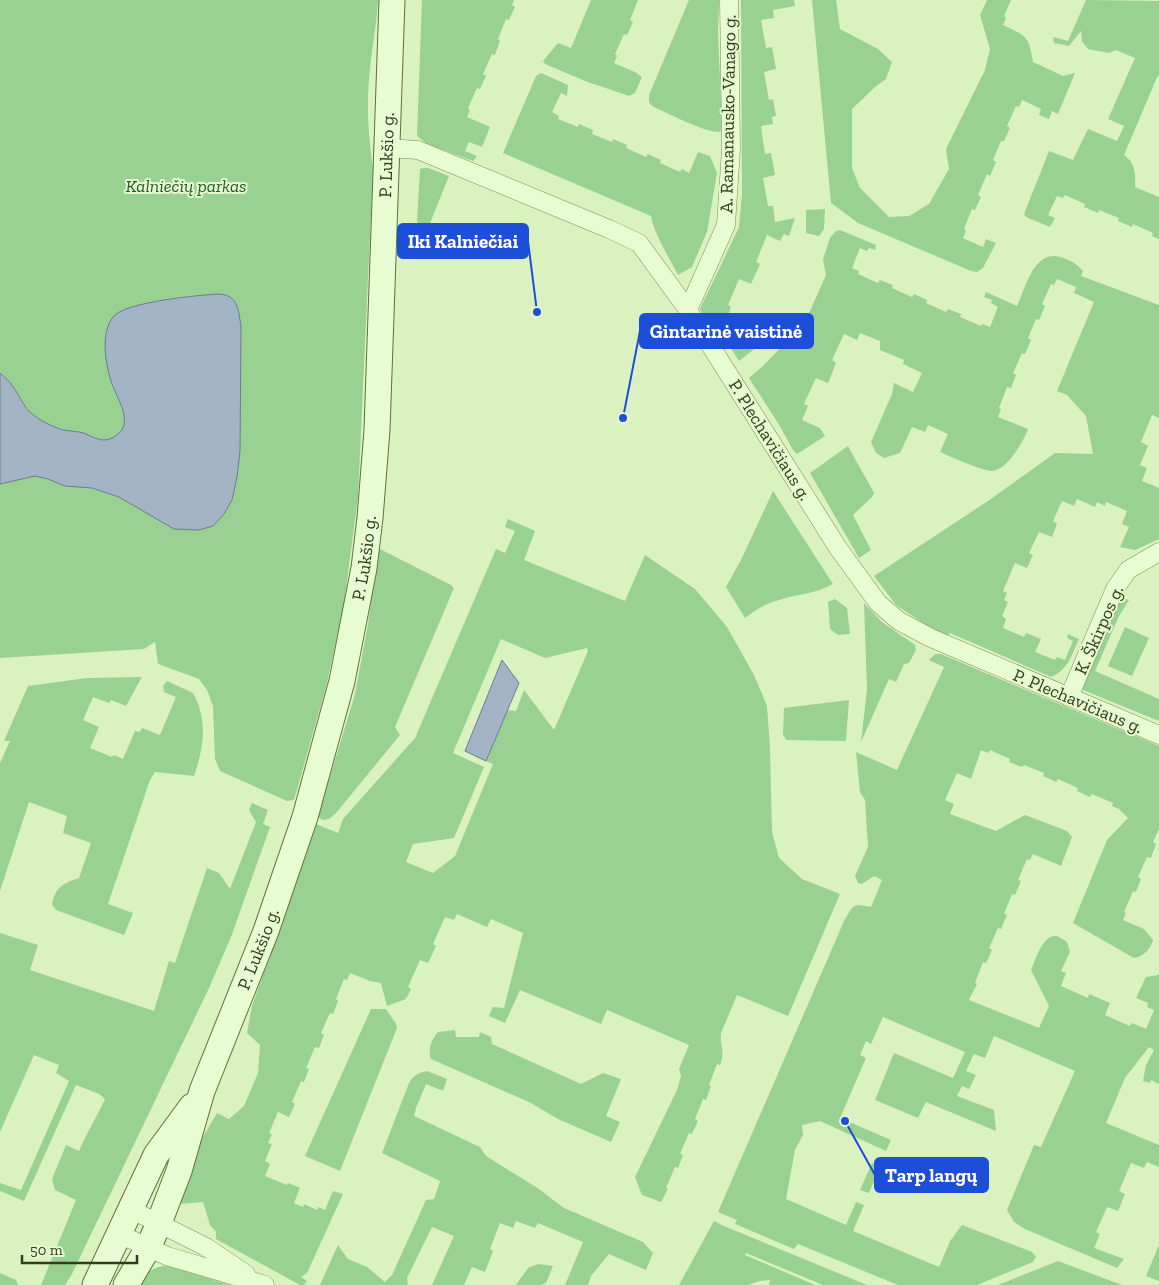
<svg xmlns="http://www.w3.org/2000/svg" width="1159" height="1285" font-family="'Zilla Slab',serif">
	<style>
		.green { fill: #99d192; fill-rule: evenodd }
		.water { fill: #a3b4c4; stroke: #697c93 }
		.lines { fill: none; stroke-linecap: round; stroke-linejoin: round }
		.street-casing { stroke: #7c8d56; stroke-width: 19 }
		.secondary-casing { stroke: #5f6f39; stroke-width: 27 }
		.street { stroke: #e8fcd4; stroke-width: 18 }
		.secondary { stroke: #e8fcd4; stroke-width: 25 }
		.labels { text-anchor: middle; stroke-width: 4; stroke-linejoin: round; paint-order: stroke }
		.street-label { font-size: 18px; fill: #333b1c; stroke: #e5f9d0 }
		.park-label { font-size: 18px; font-style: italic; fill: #205a22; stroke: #e5f9d0 }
		.leader { fill: none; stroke: #1d4ed8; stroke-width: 2 }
		.callout-dot { fill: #1d4ed8; stroke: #e5f9d0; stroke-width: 2 }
		.callout { fill: #1d4ed8; stroke: #1d4ed8; stroke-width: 2 }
		.callout-label { font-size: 19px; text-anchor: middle; font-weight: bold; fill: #fff }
	</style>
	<rect width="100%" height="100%" fill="#daf2bf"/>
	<!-- green -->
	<g class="green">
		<path d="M 0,0 L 378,0 C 377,23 372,46 370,69 C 366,102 368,135 373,169 L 358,497 L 344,604 L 326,687 L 294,800 L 287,801 L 220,771 L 215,759 L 213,706 L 207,690 L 199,679 L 158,664 L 155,642 L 144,649 L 0,658 Z"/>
		<polygon points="422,0 514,0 512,5 515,7 509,20 506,19 498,39 500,41 495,55 492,54 483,74 486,76 480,89 477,88 468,108 470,110 467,117 490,127 482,147 469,142 465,151 477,156 473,161 427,144 417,136"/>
		<polygon points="591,0 638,0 630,20 633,22 627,35 624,34 615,54 617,56 614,63 635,72 642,77 635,93 629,96 585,81 545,64 543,61 558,43 571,48"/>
		<path d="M 689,0 L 719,0 L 718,32 L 722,127 L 720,132 C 703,132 668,113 652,106 L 649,102 L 649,95 Z"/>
		<polygon points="741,0 794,0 795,6 773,10 774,18 761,20 766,48 772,47 776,69 764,72 769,100 773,99 776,116 772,117 773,124 761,126 765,154 771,153 775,175 763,178 768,206 773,206 775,222 795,218 789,236 784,234 780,241 767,235 756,262 760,264 751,284 739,279 728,305 731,307 726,322 744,329 747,322 770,335 768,338 739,361 712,319 707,322 700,309 739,227 742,194"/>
		<path d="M 812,0 L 836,0 L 840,29 L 878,49 L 892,62 L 886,79 L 875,87 L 852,109 L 852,168 L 860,188 L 889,217 L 909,216 L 929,204 L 949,169 L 946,149 L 985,70 L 990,49 L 980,15 L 987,0 L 1011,0 L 1004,16 L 1006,18 L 1003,25 C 1026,36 1029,35 1033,62 L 1063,76 L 1075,73 L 1058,114 L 1052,111 L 1049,119 L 1039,115 L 1041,109 L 1022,100 L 1019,107 L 1016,106 L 1007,126 L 1010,128 L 1004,141 L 1001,141 L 993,160 L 996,162 L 990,176 L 987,174 L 978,195 L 981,197 L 975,210 L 972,209 L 964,229 L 966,231 L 963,238 L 983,247 L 986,239 L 996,243 L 983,268 L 977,272 L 971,271 L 858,223 L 831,203 Z"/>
		<path d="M 1086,0 L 1159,1 L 1159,76 L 1158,75 L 1124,155 C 1135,162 1136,175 1135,187 L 1159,197 L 1159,239 L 1152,236 L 1153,233 L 1133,224 L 1132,227 L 1118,221 L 1119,218 L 1099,210 L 1098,213 L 1084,207 L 1085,204 L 1065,195 L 1063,198 L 1057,196 L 1048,215 L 1055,218 L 1050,227 L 1026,217 L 1024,214 L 1049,151 L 1073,160 L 1088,129 L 1117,141 L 1124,126 L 1108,119 L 1135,58 L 1116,50 L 1109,53 L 1088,49 L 1082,41 L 1081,31 L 1069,46 L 1054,43 L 1053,37 L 1068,41 Z"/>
		<path d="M 541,73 L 568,85 L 567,96 L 561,93 L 552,112 L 559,116 L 558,119 L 578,127 L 579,124 L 593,130 L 592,134 L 612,142 L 613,139 L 627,145 L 626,148 L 646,157 L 648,154 L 661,160 L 660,163 L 680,172 L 682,169 L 689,173 L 698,152 L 710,156 L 717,173 L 707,232 L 692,267 L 678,275 C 669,257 654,234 651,216 L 503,153 L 536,76 Z"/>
		<polygon points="424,168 428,168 449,176 428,228 417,222 420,169"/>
		<polygon points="825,209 824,229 819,236 806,233 806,210"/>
		<path d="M 840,230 L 876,245 L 875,250 L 869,248 L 867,251 L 860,248 L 852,268 L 859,271 L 858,274 L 878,283 L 880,280 L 893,285 L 892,288 L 912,297 L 914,294 L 927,300 L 926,303 L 946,312 L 948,309 L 961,314 L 960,317 L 981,326 L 982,324 L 990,327 L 998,307 L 991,303 L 992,300 L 984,297 L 986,292 L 1017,306 C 1025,289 1034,249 1060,257 C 1070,260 1075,262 1083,271 L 1081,276 L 1159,305 L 1159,418 L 1152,415 L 1141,442 L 1148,446 L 1140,465 L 1147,468 L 1142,481 L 1159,488 L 1159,539 L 1135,550 L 1120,547 L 1129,527 L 1122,524 L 1127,511 L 1106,502 L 1105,506 L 1097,502 L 1095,507 L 1077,499 L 1074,506 L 1062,501 L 1053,521 L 1057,524 L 1052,537 L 1039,532 L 1029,553 L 1033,555 L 1027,568 L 1015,563 L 1003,591 L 1007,593 L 1004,600 L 1008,602 L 1002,616 L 1006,619 L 1003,628 L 1024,637 L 1026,633 L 1041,639 L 1035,652 L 1055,660 L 1057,657 L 1065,660 L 1073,641 L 1067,638 L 1068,634 L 1079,639 C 1072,654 1068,670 1051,677 L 950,633 L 947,636 L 932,629 L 896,605 L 874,576 L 988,501 L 1055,453 L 1093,454 L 1086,416 L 1067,395 L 1057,391 L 1094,302 L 1074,293 L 1076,287 L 1057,279 L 1054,285 L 1051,284 L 1042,304 L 1045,306 L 1039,320 L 1036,319 L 1028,338 L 1031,340 L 1025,354 L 1022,353 L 1013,373 L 1016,375 L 1011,388 L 1007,387 L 999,408 L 1001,409 L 998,417 L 1028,429 C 1023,442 1007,471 991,471 C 983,471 949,456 940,452 L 948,434 L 928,425 L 925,432 L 912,427 L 900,453 L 884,458 L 876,453 L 871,442 L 892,394 L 894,383 L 913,392 L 922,373 L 903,364 L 904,360 L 880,350 L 880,341 L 860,333 L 857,340 L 844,334 L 832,360 L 836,363 L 828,383 L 816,378 L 804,404 L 808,406 L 802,420 L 820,428 L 825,436 L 797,454 L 793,450 L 778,423 L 749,378 L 763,366 L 786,342 L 795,345 L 826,275 L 823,259 L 830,238 L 836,231 Z"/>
		<polygon points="848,446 874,493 872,497 853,515 871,550 859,558 810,473"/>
		<path d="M 773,491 L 833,584 C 816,594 795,594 776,601 C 764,604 755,611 745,618 L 726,587 L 742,558 Z"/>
		<path d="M 508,519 L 535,531 L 524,560 L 625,601 L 645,555 L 695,589 L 727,627 L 754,675 L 767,706 L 770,748 L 772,832 L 779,858 L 802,879 L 840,894 L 788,1016 L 737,995 L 721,1033 C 719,1044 726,1051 720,1065 L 717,1064 L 709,1085 L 711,1086 L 706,1100 L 703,1099 L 695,1119 L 698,1121 L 692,1134 L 689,1133 L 680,1154 L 683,1155 L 678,1168 L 675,1167 L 666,1188 L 668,1189 L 661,1202 L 642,1195 L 635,1177 L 677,1090 L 681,1076 L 679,1069 L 689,1045 L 607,1010 L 601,1024 L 520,990 L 505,1023 L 489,1016 L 493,1007 L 504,1008 L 523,933 L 491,919 L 487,927 L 457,914 L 454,920 L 445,917 L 433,944 L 436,946 L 428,963 L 420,960 L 408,987 L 411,989 L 406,999 L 387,1006 L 381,983 L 370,981 L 350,973 L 347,980 L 344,979 L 336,999 L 338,1001 L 333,1014 L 330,1013 L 321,1033 L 324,1035 L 319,1048 L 315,1047 L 306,1068 L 309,1069 L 304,1082 L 301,1081 L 292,1102 L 295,1104 L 289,1117 L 278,1112 L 269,1133 L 272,1134 L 268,1143 L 272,1144 L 265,1161 L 270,1164 L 265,1176 L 287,1185 L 288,1183 L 300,1188 L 294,1203 L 303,1207 L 304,1204 L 317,1210 L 318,1207 L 325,1210 L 333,1191 L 343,1194 L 307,1273 L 301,1277 L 307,1281 L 304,1285 L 300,1285 L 216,1239 L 216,1232 L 210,1225 L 203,1202 L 180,1204 L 179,1201 L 197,1147 L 217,1113 L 229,1119 L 244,1106 L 258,1073 L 260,1045 L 247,1033 L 252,1006 L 316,824 L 338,833 L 343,819 L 415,738 L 496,549 L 505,553 L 515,531 L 505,527 ZM 501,639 L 545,658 L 587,648 L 588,651 L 554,730 L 524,690 L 516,711 L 507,710 L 486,761 L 493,764 L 455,856 L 433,873 L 406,862 L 413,844 L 454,838 L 484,767 L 453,753 Z"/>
		<polygon points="378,548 451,585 454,588 395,727 400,735 336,813 329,819 323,820 318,817 355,694 368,624"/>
		<polygon points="1122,598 1129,600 1119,616 1095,671 1159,699 1159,721 1083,690 1083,684 1119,600"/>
		<polygon points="835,599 847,608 850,634 838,635 830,629 828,602"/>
		<polygon points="864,603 882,622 915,645 916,650 909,663 904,664 896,682 889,679 861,742 867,689"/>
		<polygon points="1125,627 1149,638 1132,676 1108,666"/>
		<path d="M 935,654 L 941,654 L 1159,746 L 1159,829 L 1153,842 L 1156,844 L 1151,858 L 1147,857 L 1138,877 L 1141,879 L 1136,892 L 1133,891 L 1124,912 L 1126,913 L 1123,920 L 1144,929 L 1153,940 C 1150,950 1144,956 1134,958 L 1073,923 L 1107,840 L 1128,818 L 1119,809 L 1112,806 L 1113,803 L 1092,794 L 1090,797 L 1077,791 L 1078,788 L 1058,779 L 1056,782 L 1043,776 L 1044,773 L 1024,765 L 1022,767 L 1009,762 L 1010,759 L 990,750 L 988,753 L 981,750 L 971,779 L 957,773 L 945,800 L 954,804 L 950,814 L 996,831 L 1025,815 L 1067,831 L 1072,837 L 1061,866 L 1033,854 L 1030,860 L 1027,859 L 1018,880 L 1021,881 L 1015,895 L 1012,894 L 1004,914 L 1007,915 L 1001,929 L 998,928 L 989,948 L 992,950 L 986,963 L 983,962 L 975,983 L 977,984 L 969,1000 L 1039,1028 L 1049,1006 L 1031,970 C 1035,961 1043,934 1056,936 C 1060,937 1064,940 1067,942 L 1070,952 L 1061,971 L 1066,973 L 1061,986 L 1088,998 L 1089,994 L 1110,1003 L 1105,1015 L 1130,1026 L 1132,1023 L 1146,1029 L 1154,1010 L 1147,1007 L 1148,1003 L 1136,998 L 1146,977 L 1158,975 L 1159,973 L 1159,1084 L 1151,1080 L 1150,1083 L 1143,1081 L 1146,1065 L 1154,1050 L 1149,1047 L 1125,1078 L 1106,1123 L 1159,1145 L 1159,1167 L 1147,1162 L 1144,1168 L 1131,1163 L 1119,1191 L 1125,1194 L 1118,1211 L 1107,1207 L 1096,1232 L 1100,1234 L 1094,1248 L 1124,1259 L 1117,1268 L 1025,1229 L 1014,1222 L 1007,1210 L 1034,1145 L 1041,1147 L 1075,1071 L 994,1036 L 985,1058 L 974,1054 L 966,1071 L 976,1075 L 969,1089 L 962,1086 L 957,1096 L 994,1110 L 996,1131 L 926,1102 L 918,1118 L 875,1100 L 894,1053 L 953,1078 L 965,1052 L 883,1017 L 871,1044 L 866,1041 L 860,1055 L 866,1058 L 840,1118 L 891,1140 L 886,1151 L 820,1121 L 802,1125 L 803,1135 L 795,1150 L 786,1199 L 846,1225 L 856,1202 L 864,1205 L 853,1231 L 939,1267 L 950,1241 L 962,1225 L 1032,1252 L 1036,1257 L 1033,1262 L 977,1285 L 898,1285 L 798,1244 L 794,1249 L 735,1224 L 737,1220 L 718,1212 L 844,921 C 854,905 851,903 871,907 L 882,880 L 874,876 L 862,884 L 858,883 L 855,876 L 868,847 L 865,800 L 860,792 L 856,752 L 897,770 L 944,667 L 929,660 Z"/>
		<path d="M 142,677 L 126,706 L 111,700 L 109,703 L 93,697 L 83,720 L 99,727 L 90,748 L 112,757 L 114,755 L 123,759 L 135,731 L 140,732 L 142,728 L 160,735 L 176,697 L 164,692 L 163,686 L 167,681 L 193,693 C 208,720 204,747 194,776 L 155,772 L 150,780 L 108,904 L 133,913 L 124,935 L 56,910 L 52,904 C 56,886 63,884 79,878 L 91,843 L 63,833 L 67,816 L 29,802 L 0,891 L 0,763 L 10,741 L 4,741 L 28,686 L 87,678 Z"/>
		<polygon points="849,700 846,741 786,740 783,734 784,708"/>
		<path d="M 252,803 L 268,810 L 263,824 L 270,827 L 231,937 L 209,988 L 71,1276 L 65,1285 L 41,1285 L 76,1200 L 55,1190 L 52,1179 L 66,1145 L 79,1151 C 87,1132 97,1117 105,1099 L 99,1094 L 76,1085 L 24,1201 L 0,1191 L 0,1183 L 21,1190 L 69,1081 L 56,1073 L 59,1065 L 34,1055 L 0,1132 L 0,933 L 38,945 L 30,970 L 154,1011 L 169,961 L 175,963 L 207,868 L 219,873 L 230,889 L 256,822 L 249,810 Z"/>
		<polygon points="371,1009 386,1009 396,1024 397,1028 340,1171 305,1156"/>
		<path d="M 455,1030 L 456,1037 L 479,1037 L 480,1032 L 491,1037 L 492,1044 L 581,1084 L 603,1073 L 621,1079 L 606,1116 L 620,1122 L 611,1142 L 558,1119 L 529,1102 L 431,1059 C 427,1050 432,1039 438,1032 Z"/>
		<path d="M 427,1071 L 447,1079 L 443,1091 L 426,1084 L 416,1108 L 414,1116 L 480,1147 L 486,1156 L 536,1187 L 564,1208 L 643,1242 L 653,1253 L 646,1270 L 609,1254 L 591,1276 L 588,1285 L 565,1285 L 583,1242 L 538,1223 L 535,1228 L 516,1221 L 513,1228 L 500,1223 L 490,1249 L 493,1251 L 485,1272 L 472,1267 L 464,1285 L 432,1285 L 454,1236 L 432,1227 L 407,1278 L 408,1285 L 320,1285 L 338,1245 L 348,1259 L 367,1267 L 385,1282 L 392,1275 L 426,1200 L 434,1199 L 440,1181 L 382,1153 L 409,1083 C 414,1075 418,1073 427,1071 Z"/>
		<polygon points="872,1163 880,1167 869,1193 860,1190"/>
		<polygon points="714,1221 724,1226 867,1285 823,1285 746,1253 745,1255 815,1285 769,1285 770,1280 760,1281 748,1285 679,1285"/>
		<polygon points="1159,1245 1159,1281 1146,1276"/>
		<polygon points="1058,1261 1122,1285 998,1285"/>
		<polygon points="538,1264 553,1266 546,1283 541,1285 516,1285 528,1268"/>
		<path d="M 167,1265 L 229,1285 L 135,1285 C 143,1272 153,1268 167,1265 Z"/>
		<polygon points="0,1273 16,1280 18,1285 0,1285"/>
	</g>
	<!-- water -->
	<g class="water">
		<path d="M 219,294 C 238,295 238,309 241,326 L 240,451 L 237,477 L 232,500 L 224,514 L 213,526 L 199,530 L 174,529 L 119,497 L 92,488 L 65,486 L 48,479 L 35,476 L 0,484 L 0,373 C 4,377 10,381 13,387 C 19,394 23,406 30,412 C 38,420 53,427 63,430 C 68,431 74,431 79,432 C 87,433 95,440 104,440 C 112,440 122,433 124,425 C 127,411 115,394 111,381 C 105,362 100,330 115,315 C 129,302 198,295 219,294 Z"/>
		<polygon points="502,660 519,683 486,761 465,751"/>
	</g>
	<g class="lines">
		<!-- street casing -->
		<g class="street-casing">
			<g id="street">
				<polyline points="387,148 418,150 609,229 639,243 688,310 838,548 878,603 899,621 931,638 1159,735"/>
				<polyline points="688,310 726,225 731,149 729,0"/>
				<polyline points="1069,697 1115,589 1128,570 1159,552"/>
				<polyline points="130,1209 206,1247 246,1274"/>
				<polyline points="119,1234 167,1256 265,1285"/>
			</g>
		</g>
		<!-- secondary casing -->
		<g class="secondary-casing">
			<g id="secondary">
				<polyline points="95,1285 156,1155 192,1106"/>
				<path id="s1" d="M 126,1285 L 148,1248 L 159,1223 L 179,1171 L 202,1091 L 266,931 L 305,817 L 342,681 L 364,568 L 370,518 L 377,430 L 392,0"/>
			</g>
		</g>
		<!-- street -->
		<use href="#street" class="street"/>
		<!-- secondary -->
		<use href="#secondary" class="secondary"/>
	</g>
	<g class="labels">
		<!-- street labels -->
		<g class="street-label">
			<text transform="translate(728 114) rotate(-89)" y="6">A. Ramanausko-Vanago g.</text>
			<text dy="6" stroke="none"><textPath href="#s1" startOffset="1172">P. Lukšio g.</textPath></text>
			<text transform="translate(770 440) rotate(58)" y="6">P. Plechavičiaus g.</text>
			<text dy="6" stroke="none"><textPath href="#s1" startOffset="768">P. Lukšio g.</textPath></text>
			<text transform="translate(1099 630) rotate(-66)" y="6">K. Škirpos g.</text>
			<text transform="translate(1078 701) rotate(23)" y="6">P. Plechavičiaus g.</text>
			<text dy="6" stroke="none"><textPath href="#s1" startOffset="362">P. Lukšio g.</textPath></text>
		</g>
		<!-- park labels -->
		<g class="park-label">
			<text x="186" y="192">Kalniečių parkas</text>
		</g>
	</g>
	<!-- callouts -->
	<path class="leader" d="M537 312L528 241M623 418L640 331M845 1121L875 1175"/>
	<g class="callout-dot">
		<circle cx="537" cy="312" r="5"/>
		<circle cx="623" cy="418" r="5"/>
		<circle cx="845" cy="1121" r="5"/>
	</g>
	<g class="callout">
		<rect x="398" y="224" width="130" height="34" rx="5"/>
		<rect x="640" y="314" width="173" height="34" rx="5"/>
		<rect x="875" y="1158" width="113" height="34" rx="5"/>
	</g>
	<g class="callout-label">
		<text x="463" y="248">Iki Kalniečiai</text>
		<text x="726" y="338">Gintarinė vaistinė</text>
		<text x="931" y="1182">Tarp langų</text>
	</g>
	<!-- scale -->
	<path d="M22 1255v8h115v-8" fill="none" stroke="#333b1c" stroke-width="2.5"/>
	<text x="30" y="1255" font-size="15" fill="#333b1c" stroke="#e5f9d0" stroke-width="4" paint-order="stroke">50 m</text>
</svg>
